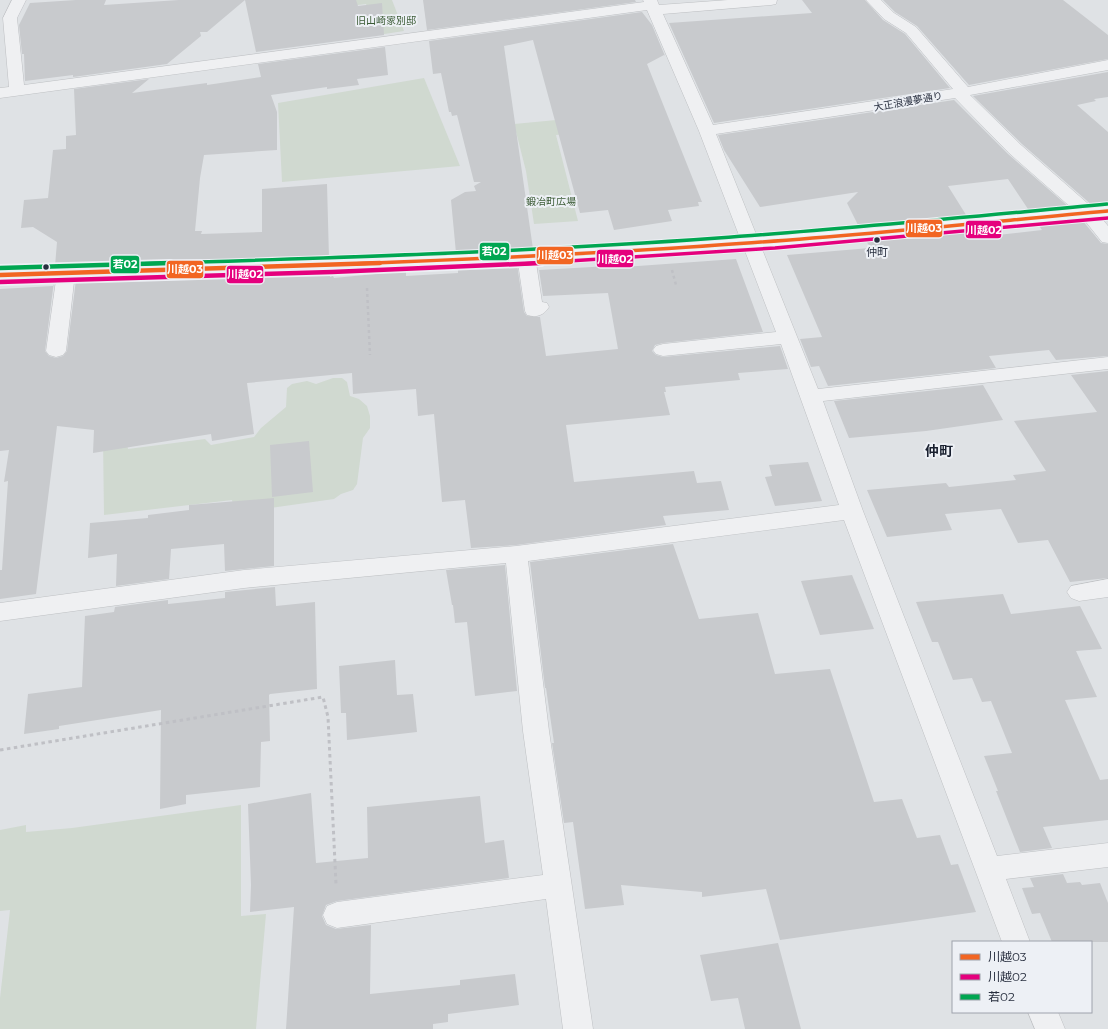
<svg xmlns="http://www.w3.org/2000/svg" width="1108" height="1029" font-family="Montserrat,'Noto Sans JP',sans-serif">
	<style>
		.green { fill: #d0d9d0 }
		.building { fill: #c8cacd }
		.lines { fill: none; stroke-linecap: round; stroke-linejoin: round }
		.minor-casing { stroke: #bec0c3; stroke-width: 1 }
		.major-casing { stroke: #bcbfc3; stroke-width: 1 }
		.path-far1 { stroke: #bfc0c5; stroke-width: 2.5; stroke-dasharray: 3 3; stroke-linecap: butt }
		.path { stroke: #bfc0c5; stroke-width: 3; stroke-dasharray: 3.5 3.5; stroke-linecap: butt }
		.minor { fill: #eff0f2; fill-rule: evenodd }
		.major { fill: #f3f5f6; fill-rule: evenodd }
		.bus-1-far1-casing { stroke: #edf0f5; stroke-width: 5.5 }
		.bus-1-casing { stroke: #edf0f5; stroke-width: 8 }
		.bus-2-far1-casing { stroke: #edf0f5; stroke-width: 5.5 }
		.bus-2-casing { stroke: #edf0f5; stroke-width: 8 }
		.bus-3-far1-casing { stroke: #edf0f5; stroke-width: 5.5 }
		.bus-3-casing { stroke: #edf0f5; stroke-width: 8 }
		.bus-1-far1 { stroke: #f26522; stroke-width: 3.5 }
		.bus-1 { stroke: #f26522; stroke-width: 4.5 }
		.bus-2-far1 { stroke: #e5007d; stroke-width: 3.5 }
		.bus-2 { stroke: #e5007d; stroke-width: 4.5 }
		.bus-3-far1 { stroke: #00a651; stroke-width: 3.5 }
		.bus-3 { stroke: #00a651; stroke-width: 4.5 }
		.bus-dot { fill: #272e3e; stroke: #edf0f5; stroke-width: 1.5 }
		.labels { text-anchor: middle; stroke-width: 4; stroke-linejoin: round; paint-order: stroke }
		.far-park-label { font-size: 10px; fill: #3a5a34; stroke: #edf0f5 }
		.far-street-label { font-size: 10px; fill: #272e3e; stroke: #edf0f5 }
		.bus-label { font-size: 11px; fill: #272e3e; stroke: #edf0f5 }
		.quarter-label { font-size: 14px; font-weight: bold; fill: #19202f; stroke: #edf0f5 }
		.line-badge { stroke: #edf0f5; stroke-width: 1.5 }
		.badge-label { font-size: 11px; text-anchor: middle; font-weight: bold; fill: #fff }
	</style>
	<rect width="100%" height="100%" fill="#dfe2e5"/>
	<!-- green -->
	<g class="green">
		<polygon points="332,0 392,0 404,31 378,35 366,4 333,8"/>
		<polygon points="424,78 460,166 282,182 278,103"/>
		<polygon points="609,115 615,129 556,135 578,221 534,224 526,171 514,124"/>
		<polygon points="333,378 342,378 347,382 350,396 359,399 367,406 370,416 370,428 363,438 357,484 353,490 341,494 334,499 235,513 232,500 104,515 103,439 122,418 128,449 205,439 211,445 254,437 261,428 286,407 287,388 292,384 307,381 316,384"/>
		<polygon points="241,805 241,916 266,914 256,1029 0,1029 0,998 10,910 0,911 0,830 26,825 26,832 72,828"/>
	</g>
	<!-- building -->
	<g class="building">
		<polygon points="76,0 106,0 104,5 179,0 356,0 358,6 382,3 384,35 256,52 245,0 207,32 200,32 201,36 167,64 73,77 73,75 25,81 24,54 22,54 19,25 30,3"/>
		<polygon points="423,0 635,0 636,2 427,30"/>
		<polygon points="802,0 865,0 883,20 905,34 950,88 714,123 669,23 812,13"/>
		<polygon points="883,0 1063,0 1108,35 1108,59 969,85 917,26 895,12"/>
		<polygon points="642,12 652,25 665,56 664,55 647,64 702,202 698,202 699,206 668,210 672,221 614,230 608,210 580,213 533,40 504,46 533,249 456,253 451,200 465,192 476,191 474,186 481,182 474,182 457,115 452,116 451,112 449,112 441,73 433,74 429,41"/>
		<polygon points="385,47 388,75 357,79 359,85 327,89 327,87 271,95 277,112 277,150 204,155 200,178 195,231 202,231 201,234 262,232 262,189 327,184 329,258 55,266 57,242 33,227 21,228 24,200 48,198 53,150 66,149 66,136 76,135 74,89 149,79 132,93 207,83 207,85 261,77 258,64"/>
		<polygon points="1108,72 1108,97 1094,99 1096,101 1077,105 1108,132 1108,205 1093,206 1022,144 973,96"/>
		<polygon points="954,100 1008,154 1070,208 1030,212 1008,179 948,186 968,218 859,227 847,203 858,192 760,207 724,150 718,135"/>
		<polygon points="1082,220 1101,243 1108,244 1108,356 1056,360 1049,350 989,356 996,368 828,386 819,366 811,367 800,339 822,337 787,255 870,248 866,240 976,230 980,237 1042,230 1038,224"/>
		<polygon points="736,259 763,332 663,343 655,345 652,351 656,355 663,357 780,346 788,369 738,373 740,380 665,387 666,392 664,392 670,415 566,425 574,482 694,471 697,483 721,481 729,510 663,516 666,525 516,545 471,548 465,500 442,502 434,414 418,416 416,389 353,394 352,373 247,383 254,434 212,441 211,434 93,453 94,430 57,426 36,594 0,599 0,570 2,570 8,481 4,482 9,450 0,451 0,289 53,286 54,281 45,351 49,356 56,358 63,356 67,351 76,280 330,272 330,277 333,276 334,278 406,271 406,276 458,273 458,266 517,264 524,312 527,316 540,317 546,356 618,349 608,293 543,296 539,270 610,266 610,268"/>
		<polygon points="1108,371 1108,578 1070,582 1048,540 1018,543 1001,509 945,514 952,530 887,537 867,490 946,483 949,487 1016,480 1013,475 1046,471 1014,421 1097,412 1071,375"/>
		<polygon points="983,385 1003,420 926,431 849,438 834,401"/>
		<polygon points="309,441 313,492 272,497 270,445"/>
		<polygon points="808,462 822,501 775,506 765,477 772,476 769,465"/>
		<polygon points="274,498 274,566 225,571 224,544 171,549 169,579 116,586 117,554 88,558 90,523 148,518 148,515 189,510 189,505"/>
		<polygon points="673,544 699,619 758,613 775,674 830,669 874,802 902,799 917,838 940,835 951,865 958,864 976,912 780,940 766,889 702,897 702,892 621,885 624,905 585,909 573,822 564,823 552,743 554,743 546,688 545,688 530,562"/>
		<polygon points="505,565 517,691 475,696 467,622 455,623 453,605 452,605 446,570"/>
		<polygon points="852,575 874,629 820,635 801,581"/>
		<polygon points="275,587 276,606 315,602 317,689 270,694 269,695 270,741 261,742 260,787 186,795 186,804 160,809 161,710 59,726 59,729 24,734 28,694 82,687 85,616 114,612 115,607 168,600 168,604 225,598 225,592"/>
		<polygon points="1003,594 1011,614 1080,606 1102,649 1076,651 1097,697 1065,700 1100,780 1108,779 1108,820 1043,827 1052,848 1020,852 996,791 998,791 984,756 1012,753 991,701 982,702 972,678 953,680 938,642 932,642 916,602"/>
		<polygon points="395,660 397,695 413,694 417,732 347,740 346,713 341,713 339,666"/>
		<polygon points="311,793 316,863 368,858 367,807 480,796 485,843 504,840 509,878 337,901 326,905 322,916 326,925 336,929 371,925 370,994 460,985 460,980 515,974 519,1005 448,1014 448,1022 433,1024 433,1029 286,1029 294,907 250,912 251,885 248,804"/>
		<polygon points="1063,874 1067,883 1080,882 1082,885 1100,883 1108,903 1108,942 1052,942 1040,913 1032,914 1022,888 1034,887 1030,878"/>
		<polygon points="778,943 801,1029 745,1029 738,998 711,1001 700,955"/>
	</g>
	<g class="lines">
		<!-- minor casing -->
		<g class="minor-casing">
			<g id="minor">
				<polygon points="12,0 26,0 17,18 24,85 644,2 643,0 657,0 659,5 728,0 777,0 776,4 771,5 663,14 713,125 953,89 906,33 884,19 866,0 881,0 894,13 916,27 968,87 1108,60 1108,70 970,95 1021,145 1094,209 1108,226 1108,243 1102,242 1082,217 1009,153 955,98 716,134 818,389 1108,357 1108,369 823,401 863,511 997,856 1108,843 1108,867 1006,879 1030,942 1002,942 844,520 528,561 549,731 593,1029 563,1029 546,899 337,928 327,924 323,915 327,906 337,902 543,875 523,731 506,563 244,588 0,621 0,603 244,570 516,546 839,505 781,344 663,356 656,354 653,350 656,346 663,344 776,332 699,131 647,10 0,98 0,88 9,87 3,18"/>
				<path d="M 526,251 L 532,252 L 535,256 L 542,302 L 547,303 L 549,307 C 544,315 537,318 527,315 L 525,311 L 517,256 L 520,252 Z"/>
				<polygon points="66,267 72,269 75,273 66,351 63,355 56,357 49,355 46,351 57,273 60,269"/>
				<polygon points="1108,579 1108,597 1079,601 1071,598 1067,592 1071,586"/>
				<polygon points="1028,1012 1058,1012 1065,1029 1035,1029"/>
			</g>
		</g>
		<!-- major casing -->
		<g class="major-casing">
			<path id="major" d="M 1108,206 L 1108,216 C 960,230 812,245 663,254 C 442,268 221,274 0,281 L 0,269 C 221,263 442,257 663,244 C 812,234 960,220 1108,206 Z"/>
		</g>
		<!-- path-far1 -->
		<g class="path-far1">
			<polyline points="672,270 676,285"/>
			<polyline points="367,288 370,355"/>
		</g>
		<!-- path -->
		<polyline class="path" points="0,750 323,697 328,717 336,884"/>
		<!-- minor -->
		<use href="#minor" class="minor"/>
		<!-- major -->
		<use href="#major" class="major"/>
		<!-- bus-1-far1 casing -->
		<g class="bus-1-far1-casing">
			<path id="bus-1-far1" d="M 353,264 C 474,259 596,254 718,245 C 848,237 978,223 1108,211"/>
		</g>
		<!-- bus-1 casing -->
		<g class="bus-1-casing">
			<polyline id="bus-1" points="0,275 380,263"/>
		</g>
		<!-- bus-2-far1 casing -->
		<g class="bus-2-far1-casing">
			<polyline id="bus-2-far1" points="521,264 775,248 1108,218"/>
		</g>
		<!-- bus-2 casing -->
		<g class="bus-2-casing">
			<polyline id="bus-2" points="0,282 332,272 541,263"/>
		</g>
		<!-- bus-3-far1 casing -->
		<g class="bus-3-far1-casing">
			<path id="bus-3-far1" d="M 136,264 C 330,258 524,252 718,238 C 848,229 977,216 1107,204"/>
		</g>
		<!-- bus-3 casing -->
		<g class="bus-3-casing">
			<polyline id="bus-3" points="0,268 170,263"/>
		</g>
		<!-- bus-1-far1 -->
		<use href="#bus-1-far1" class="bus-1-far1"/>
		<!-- bus-1 -->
		<use href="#bus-1" class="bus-1"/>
		<!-- bus-2-far1 -->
		<use href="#bus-2-far1" class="bus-2-far1"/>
		<!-- bus-2 -->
		<use href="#bus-2" class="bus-2"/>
		<!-- bus-3-far1 -->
		<use href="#bus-3-far1" class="bus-3-far1"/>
		<!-- bus-3 -->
		<use href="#bus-3" class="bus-3"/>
	</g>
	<!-- markers -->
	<g class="bus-dot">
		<circle cx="877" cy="240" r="3.5"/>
		<circle cx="46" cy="267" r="3.5"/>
	</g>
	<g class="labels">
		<!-- far-park labels -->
		<g class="far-park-label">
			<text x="386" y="24">旧山崎家別邸</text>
			<text x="551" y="205">鍛冶町広場</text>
		</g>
		<!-- far-street labels -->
		<g class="far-street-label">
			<text transform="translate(908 101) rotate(-10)" y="4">大正浪漫夢通り</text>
		</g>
		<!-- bus labels -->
		<g class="bus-label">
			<text x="877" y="256">仲町</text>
		</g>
		<!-- quarter labels -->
		<g class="quarter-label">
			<text x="939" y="456">仲町</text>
		</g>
	</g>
	<g class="line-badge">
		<rect x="905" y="219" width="38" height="19" rx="4" fill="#f26522"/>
		<rect x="965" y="220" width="37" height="19" rx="4" fill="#e5007d"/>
		<rect x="479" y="242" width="31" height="19" rx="4" fill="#00a651"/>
		<rect x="536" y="246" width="38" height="19" rx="4" fill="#f26522"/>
		<rect x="596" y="249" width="38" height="19" rx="4" fill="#e5007d"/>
		<rect x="110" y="255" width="30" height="19" rx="4" fill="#00a651"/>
		<rect x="166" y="260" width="38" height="19" rx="4" fill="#f26522"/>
		<rect x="226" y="265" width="38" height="19" rx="4" fill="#e5007d"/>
	</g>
	<g class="badge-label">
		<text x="924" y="232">川越03</text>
		<text x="984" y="234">川越02</text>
		<text x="494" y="255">若02</text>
		<text x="555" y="259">川越03</text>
		<text x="615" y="263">川越02</text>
		<text x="125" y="268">若02</text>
		<text x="185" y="273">川越03</text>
		<text x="245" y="278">川越02</text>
	</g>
	<!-- legend -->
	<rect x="952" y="941" width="140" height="72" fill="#edf0f5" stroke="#9ea2ac"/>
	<rect x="960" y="954" width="20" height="6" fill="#f26522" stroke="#9ea2ac"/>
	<text x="988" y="961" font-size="12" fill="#272e3e">川越03</text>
	<rect x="960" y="974" width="20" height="6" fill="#e5007d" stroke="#9ea2ac"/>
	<text x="988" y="981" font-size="12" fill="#272e3e">川越02</text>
	<rect x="960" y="994" width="20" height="6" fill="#00a651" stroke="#9ea2ac"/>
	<text x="988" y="1001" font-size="12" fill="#272e3e">若02</text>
</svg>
